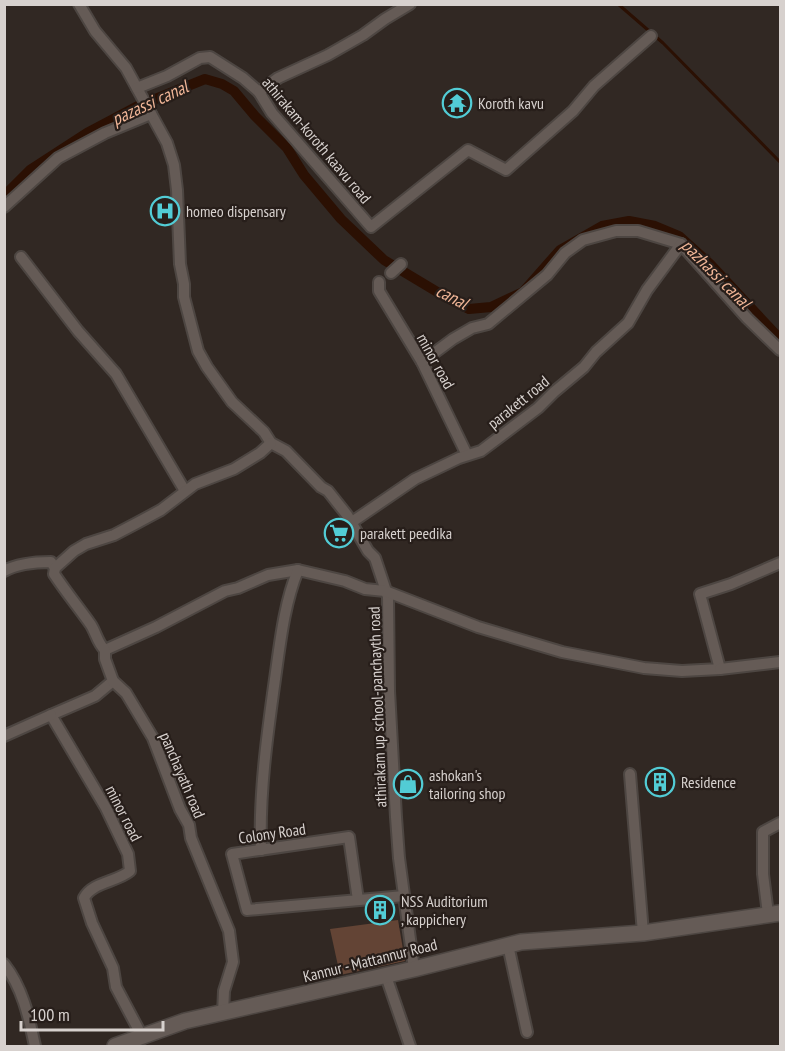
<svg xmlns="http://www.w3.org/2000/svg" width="785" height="1051" font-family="'PT Sans Narrow',sans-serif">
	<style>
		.green { fill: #634435 }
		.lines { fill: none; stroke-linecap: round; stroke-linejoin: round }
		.stream { stroke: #2b1003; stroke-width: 3 }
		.canal { stroke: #2b1003; stroke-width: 10 }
		.minor-casing { stroke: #4d4642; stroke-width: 14 }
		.secondary-casing { stroke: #4d4642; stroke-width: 18 }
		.minor { stroke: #655b56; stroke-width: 10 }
		.secondary { stroke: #655b56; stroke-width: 15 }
		.labels { text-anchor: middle; stroke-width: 4.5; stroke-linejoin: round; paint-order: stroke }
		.poi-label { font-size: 16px; fill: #d7d1ce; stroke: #271e1a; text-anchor: start }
		.street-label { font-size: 16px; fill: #d7d1ce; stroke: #271e1a }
		.water-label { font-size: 18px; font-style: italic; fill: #f1b697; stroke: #271e1a }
	</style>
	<rect width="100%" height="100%" fill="#312823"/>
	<!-- green -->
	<polygon class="green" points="398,920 405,961 340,975 330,929"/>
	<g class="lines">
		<!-- stream -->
		<polyline class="stream" points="618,4 663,43 780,162"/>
		<!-- canal -->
		<polyline class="canal" points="4,196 30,170 87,133 138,106 205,79 222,84 234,91 255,116 287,148 304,175 341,219 384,260 444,296 469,309 491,307 523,292 560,250 602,226 629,221 655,226 679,236 710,264 780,339"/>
		<!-- minor casing -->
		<g class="minor-casing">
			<g id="minor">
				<polyline points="79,4 95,31 126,68 167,143 174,165 177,190 180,264 184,284 184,297 198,351 207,367 232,402 264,432 271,443 286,451 321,487 328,491 347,515 368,551 375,558 388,597 389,691 396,817 399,858 414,969"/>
				<polyline points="137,88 167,76 200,58 210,57 243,78 259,92 272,113 371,227 468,150 506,170 573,111 594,86 651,36"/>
				<polyline points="259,92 278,78 328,55 363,35 385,19 410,4"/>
				<polyline points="4,207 58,158 105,133 151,114"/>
				<polyline points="21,257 78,331 116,374 185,491"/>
				<polyline points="391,273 401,264"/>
				<polyline points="379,282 379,291 422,362 467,455"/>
				<polyline points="422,362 453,339 472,328 488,324 547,275 565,253 583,240 616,231 638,231 681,244"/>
				<polyline points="352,522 415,479 459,458 481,451 538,408 554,392 584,367 596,352 628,323 647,290 681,244 747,318 780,350"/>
				<path d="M 4,571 C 17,564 37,562 51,562 L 55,568"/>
				<polyline points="105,650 156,627 225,591 238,588 268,575 298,570 345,581 365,589 385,591 478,627 562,652 644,668 682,671 720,669 700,594 731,584 780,563"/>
				<polyline points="720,669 780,662"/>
				<path d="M 113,681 L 95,696 L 51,715 L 106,808 L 128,854 L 130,871 C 117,882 92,882 84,898 L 92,923 L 113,968 L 116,987 L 143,1038"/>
				<polyline points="4,736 51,715"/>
				<polyline points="630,774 643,933"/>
				<path d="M 261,850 C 259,794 267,736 275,679 C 280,644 284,604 298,570"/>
				<polyline points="358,900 349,837 232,854 247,910 404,896"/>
				<polyline points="768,914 763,874 763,832 780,823"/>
				<polyline points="508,945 527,1032"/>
				<path d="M 4,964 C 23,988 29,1018 35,1046"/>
				<polyline points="386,976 410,1046"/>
				<path d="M 223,1014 L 224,991 L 233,962 L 229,931 L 191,838 L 189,825 L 180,809 L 153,738 L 126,693 L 113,681 L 105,659 L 105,650 C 98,644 96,633 91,625 C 79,608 66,592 54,574 L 55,568 L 74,551 L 86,544 L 114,535 L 135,524 L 161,510 L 195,484 L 234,469 L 260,453 L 271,443"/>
			</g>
		</g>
		<!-- secondary casing -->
		<g class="secondary-casing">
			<polyline id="secondary" points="115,1046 185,1021 414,969 521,942 643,933 780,913"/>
		</g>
		<!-- minor -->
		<use href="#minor" class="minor"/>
		<!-- secondary -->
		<use href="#secondary" class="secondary"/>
	</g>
	<!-- icons -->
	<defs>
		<g id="temple-ring" transform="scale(1.5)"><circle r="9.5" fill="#271e1a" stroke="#52ccd5" stroke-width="1.5"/><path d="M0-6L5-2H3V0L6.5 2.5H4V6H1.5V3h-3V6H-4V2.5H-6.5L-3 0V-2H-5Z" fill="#52ccd5"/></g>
		<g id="hospital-ring" transform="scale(1.5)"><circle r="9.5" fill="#271e1a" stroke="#52ccd5" stroke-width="1.5"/><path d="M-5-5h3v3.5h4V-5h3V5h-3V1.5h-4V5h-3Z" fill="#52ccd5"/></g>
		<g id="supermarket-ring" transform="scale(1.5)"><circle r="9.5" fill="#271e1a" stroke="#52ccd5" stroke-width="1.5"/><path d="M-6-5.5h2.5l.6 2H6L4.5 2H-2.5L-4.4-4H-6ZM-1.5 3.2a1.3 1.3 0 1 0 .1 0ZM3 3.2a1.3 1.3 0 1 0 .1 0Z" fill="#52ccd5"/></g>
		<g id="building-ring" transform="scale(1.5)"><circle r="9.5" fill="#271e1a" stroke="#52ccd5" stroke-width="1.5"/><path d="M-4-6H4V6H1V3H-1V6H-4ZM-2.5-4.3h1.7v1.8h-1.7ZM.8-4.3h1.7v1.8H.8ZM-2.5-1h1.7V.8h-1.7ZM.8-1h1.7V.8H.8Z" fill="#52ccd5"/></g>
		<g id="shop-ring" transform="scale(1.5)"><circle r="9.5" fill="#271e1a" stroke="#52ccd5" stroke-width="1.5"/><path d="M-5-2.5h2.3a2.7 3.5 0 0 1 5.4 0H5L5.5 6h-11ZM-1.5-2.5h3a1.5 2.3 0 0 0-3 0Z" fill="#52ccd5"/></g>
	</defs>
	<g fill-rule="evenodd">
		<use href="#temple-ring" x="457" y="103"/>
		<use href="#hospital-ring" x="165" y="211"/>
		<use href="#supermarket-ring" x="339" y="533"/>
		<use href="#building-ring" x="660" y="782"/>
		<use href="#shop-ring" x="408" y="784"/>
		<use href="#building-ring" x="380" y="910"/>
	</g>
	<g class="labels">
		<!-- poi labels -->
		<g class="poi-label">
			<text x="478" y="109">Koroth kavu</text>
			<text x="186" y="217">homeo dispensary</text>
			<text x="360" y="539">parakett peedika</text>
			<text x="429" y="781">ashokan's<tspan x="429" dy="18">tailoring shop</tspan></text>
			<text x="681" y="788">Residence</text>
			<text x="401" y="907">NSS Auditorium<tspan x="401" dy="18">, kappichery</tspan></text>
		</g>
		<!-- street labels -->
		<g class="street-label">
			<text transform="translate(317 140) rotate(50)" y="6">athirakam-koroth kaavu road</text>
			<text transform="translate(436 361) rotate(61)" y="6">minor road</text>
			<text transform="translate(518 402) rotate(-39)" y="6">parakett road</text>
			<text transform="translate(377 707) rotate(-92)" y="6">athirakam up school-panchayth road</text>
			<text transform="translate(183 775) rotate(67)" y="6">panchayath road</text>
			<text transform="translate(124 813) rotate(63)" y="6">minor road</text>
			<text transform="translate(272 833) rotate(-8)" y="6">Colony Road</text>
			<text transform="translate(370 960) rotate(-14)" y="6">Kannur - Mattannur Road</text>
		</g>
		<!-- water labels -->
		<g class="water-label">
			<text transform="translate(150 103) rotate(-25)" y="6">pazassi canal</text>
			<text transform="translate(716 274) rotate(45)" y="6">pazhassi canal</text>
			<text transform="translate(452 297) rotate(27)" y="6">canal</text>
		</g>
	</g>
	<!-- border -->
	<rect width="785" height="1051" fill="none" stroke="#d7d1ce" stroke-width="12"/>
	<!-- scale -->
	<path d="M21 1021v9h142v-9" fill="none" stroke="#d7d1ce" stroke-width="3"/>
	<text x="30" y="1021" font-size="18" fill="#d7d1ce" stroke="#271e1a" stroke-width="4.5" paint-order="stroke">100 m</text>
</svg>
